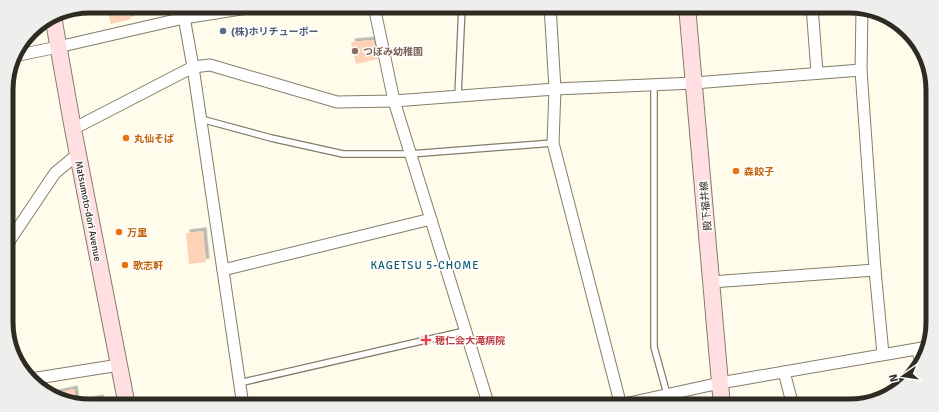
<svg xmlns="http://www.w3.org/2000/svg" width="939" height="412" font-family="Signika,'Noto Sans JP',sans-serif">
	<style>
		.building { fill: #fed2b7; filter: url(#shadow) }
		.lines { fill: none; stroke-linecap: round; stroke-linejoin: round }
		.lane-casing { stroke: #837e68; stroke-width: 8 }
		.street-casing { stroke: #837e68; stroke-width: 13 }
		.secondary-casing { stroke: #837e68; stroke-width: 18 }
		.lane { stroke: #fff; stroke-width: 5.5 }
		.street { stroke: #fff; stroke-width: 11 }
		.secondary { stroke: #ffdfe2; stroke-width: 16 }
		.service-dot { fill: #5c6f8a; stroke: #fff; stroke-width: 1.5 }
		.education-dot { fill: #8d6e63; stroke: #fff; stroke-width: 1.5 }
		.food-dot { fill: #e8710a; stroke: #fff; stroke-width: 1.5 }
		.health-dot { fill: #e0444e; stroke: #fff; stroke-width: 1.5 }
		.labels { text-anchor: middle; stroke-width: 3; stroke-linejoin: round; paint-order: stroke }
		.service-label { font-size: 10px; font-weight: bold; fill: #4e5e75; stroke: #fff; text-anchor: start }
		.education-label { font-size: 10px; font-weight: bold; fill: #785e54; stroke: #fff; text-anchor: start }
		.food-label { font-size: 10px; font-weight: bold; fill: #c56008; stroke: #fff; text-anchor: start }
		.street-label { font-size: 10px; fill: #2e2c22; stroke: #fff }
		.health-label { font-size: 10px; font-weight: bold; fill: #be3a42; stroke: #fff; text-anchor: start }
		.neighbourhood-label { font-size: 11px; letter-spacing: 1px; fill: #0e5b74; stroke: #fff }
		.rim { fill: none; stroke: #2e2c22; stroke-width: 5 }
	</style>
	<defs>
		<filter id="shadow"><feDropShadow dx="3.5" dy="-3.5" stdDeviation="0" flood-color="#0004"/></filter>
	</defs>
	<rect width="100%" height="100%" fill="#fffcec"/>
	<!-- building -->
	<g class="building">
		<polygon points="106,6 128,6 131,19 111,24"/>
		<polygon points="32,31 33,39 30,43 21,44"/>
		<polygon points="374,40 378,59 356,64 351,42"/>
		<polygon points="203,231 206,262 189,264 186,233"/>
		<polygon points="74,389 76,403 100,398 102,406 90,406 58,399 51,394"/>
	</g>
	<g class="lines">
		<!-- lane casing -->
		<g class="lane-casing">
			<g id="lane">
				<polyline points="654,85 654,347 667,394"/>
				<polyline points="458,96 462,6"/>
				<polyline points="201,119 271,138 343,154 410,154 553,143"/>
				<polyline points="239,383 465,331"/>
			</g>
		</g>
		<!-- street casing -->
		<g class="street-casing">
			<g id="street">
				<polyline points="182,6 193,67 243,406"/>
				<polyline points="374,6 394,101 489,406"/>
				<polyline points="550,6 555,89 553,143 621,406"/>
				<polyline points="812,6 817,73"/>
				<polyline points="862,9 861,70 875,270 883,354"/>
				<polyline points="14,56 58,47 184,18 260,6"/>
				<polyline points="73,129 193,67 210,65 337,102 394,101 555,89 694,83 861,70"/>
				<polyline points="7,248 10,240 55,173 78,154"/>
				<polyline points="223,270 431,219"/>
				<polyline points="711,282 875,270"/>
				<polyline points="917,349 921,361"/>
				<polyline points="784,372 793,406"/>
				<polyline points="31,379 119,365"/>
				<polyline points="615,406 720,383 928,347"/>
			</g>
		</g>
		<!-- secondary casing -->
		<g class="secondary-casing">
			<g id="secondary">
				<polyline points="687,6 722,406"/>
				<polyline points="53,16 73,129 127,406"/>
			</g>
		</g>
		<!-- lane -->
		<use href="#lane" class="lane"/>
		<!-- street -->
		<use href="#street" class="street"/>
		<!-- secondary -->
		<use href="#secondary" class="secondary"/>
	</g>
	<!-- markers -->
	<circle class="service-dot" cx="223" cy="31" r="4"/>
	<circle class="education-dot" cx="355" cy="51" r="4"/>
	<g class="food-dot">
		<circle cx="126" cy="138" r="4"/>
		<circle cx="736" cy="171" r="4"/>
		<circle cx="119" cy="232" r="4"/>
		<circle cx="125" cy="265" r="4"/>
	</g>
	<path class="health-dot" d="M424 334h4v4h4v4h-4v4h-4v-4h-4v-4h4z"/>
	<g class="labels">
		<!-- service labels -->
		<g class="service-label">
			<text x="231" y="35">(株)ホリチューボー</text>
		</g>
		<!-- education labels -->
		<g class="education-label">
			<text x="363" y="55">つぼみ幼稚園</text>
		</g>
		<!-- food labels -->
		<g class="food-label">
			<text x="134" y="142">丸仙そば</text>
			<text x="744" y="175">森餃子</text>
			<text x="127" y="236">万里</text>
			<text x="133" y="269">歌志軒</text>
		</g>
		<!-- street labels -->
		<g class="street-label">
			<text transform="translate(705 206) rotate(-95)" y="4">殿下福井線</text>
			<text transform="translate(89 211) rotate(79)" y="4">Matsumoto-dori Avenue</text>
		</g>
		<!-- health labels -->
		<g class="health-label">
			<text x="435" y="344">穂仁会大滝病院</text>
		</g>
		<!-- neighbourhood labels -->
		<g class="neighbourhood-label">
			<text x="425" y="269">KAGETSU 5-CHOME</text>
		</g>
	</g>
	<!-- crop -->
	<path d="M0 0H939V412H0ZM90 13H849A77 77 0 0 1 926 90V322A77 77 0 0 1 849 399H90A77 77 0 0 1 13 322V90A77 77 0 0 1 90 13Z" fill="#eeeeed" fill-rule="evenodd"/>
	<path class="rim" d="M90 13H849A77 77 0 0 1 926 90V322A77 77 0 0 1 849 399H90A77 77 0 0 1 13 322V90A77 77 0 0 1 90 13Z"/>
	<!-- north arrow -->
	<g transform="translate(903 376) rotate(257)" stroke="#ffffff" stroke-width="3" paint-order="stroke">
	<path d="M0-3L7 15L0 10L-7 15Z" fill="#2e2c22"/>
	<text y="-6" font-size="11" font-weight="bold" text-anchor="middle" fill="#2e2c22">N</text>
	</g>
</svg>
